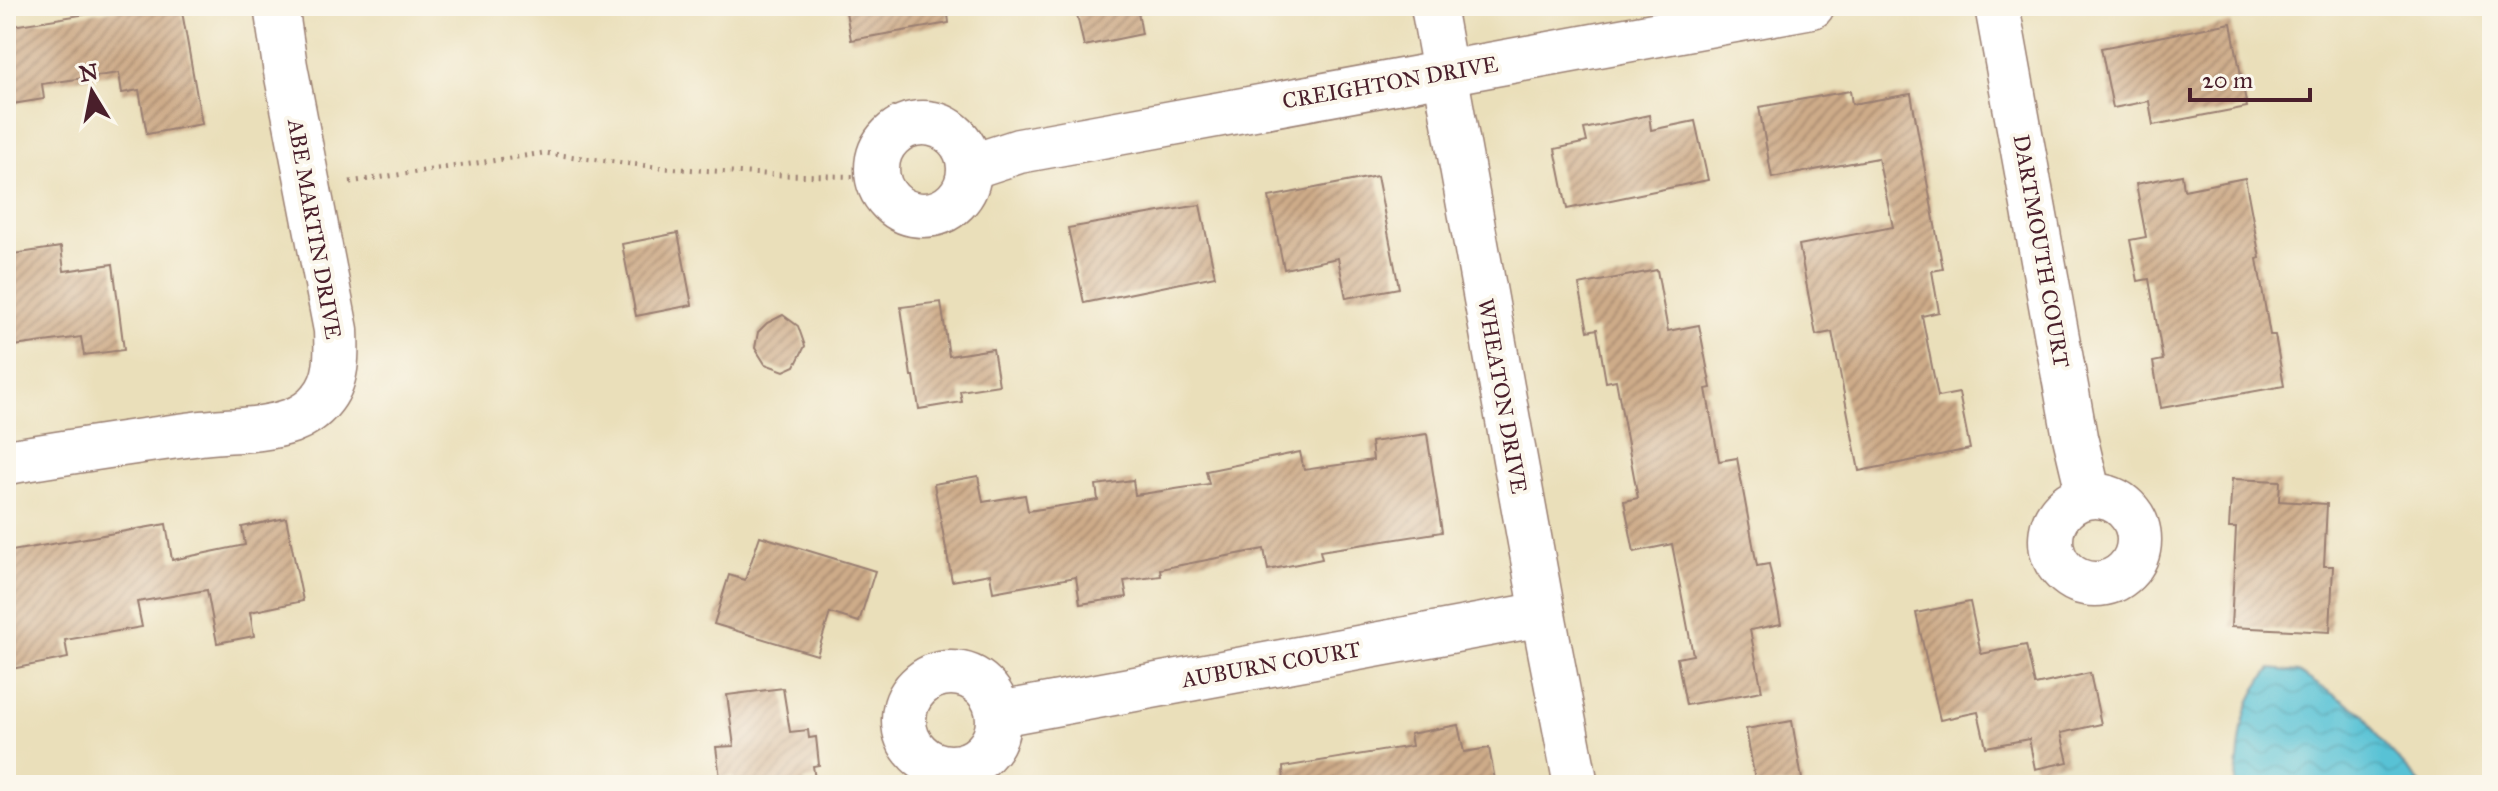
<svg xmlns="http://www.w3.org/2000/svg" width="2498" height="791" font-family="'IM FELL Great Primer',serif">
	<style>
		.water { fill: url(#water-waves); stroke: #517080; stroke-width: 2 }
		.building { fill: url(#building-hatch) }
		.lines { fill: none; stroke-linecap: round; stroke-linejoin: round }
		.minor-casing { stroke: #9a7f72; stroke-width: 47 }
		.path { stroke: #9a7f72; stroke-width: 5; stroke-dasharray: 2 6; stroke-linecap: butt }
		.minor { stroke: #fff; stroke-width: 44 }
		.labels { text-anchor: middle; stroke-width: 8; stroke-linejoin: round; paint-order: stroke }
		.street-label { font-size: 22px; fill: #4a1f2b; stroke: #fbf7ec }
	</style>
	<defs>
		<pattern id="water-waves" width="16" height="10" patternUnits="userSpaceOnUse" patternTransform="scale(2)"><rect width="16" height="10" fill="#58c2d5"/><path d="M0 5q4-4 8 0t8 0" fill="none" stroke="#4ea6b7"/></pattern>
		<pattern id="building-hatch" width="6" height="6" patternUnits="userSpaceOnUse" patternTransform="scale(2)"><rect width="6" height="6" fill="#ceac89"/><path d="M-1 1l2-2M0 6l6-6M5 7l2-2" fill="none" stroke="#a98b70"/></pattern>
	</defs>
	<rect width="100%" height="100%" fill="#fbf7ec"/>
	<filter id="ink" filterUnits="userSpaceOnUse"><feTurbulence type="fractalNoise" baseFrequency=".0125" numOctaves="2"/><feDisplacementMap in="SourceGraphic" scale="16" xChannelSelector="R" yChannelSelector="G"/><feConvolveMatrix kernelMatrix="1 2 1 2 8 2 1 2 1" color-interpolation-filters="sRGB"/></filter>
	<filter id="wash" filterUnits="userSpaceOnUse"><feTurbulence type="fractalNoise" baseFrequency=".006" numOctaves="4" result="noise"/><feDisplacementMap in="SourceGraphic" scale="32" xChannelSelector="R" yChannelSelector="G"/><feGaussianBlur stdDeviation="1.8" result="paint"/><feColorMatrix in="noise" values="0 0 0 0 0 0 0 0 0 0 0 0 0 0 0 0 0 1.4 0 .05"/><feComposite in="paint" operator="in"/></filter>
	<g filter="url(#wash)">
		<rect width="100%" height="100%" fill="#eadfba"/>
		<!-- water -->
		<path class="water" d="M 2271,669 L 2298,672 L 2364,714 L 2380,740 L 2422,785 L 2235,785 C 2242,739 2237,706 2271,669 Z"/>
		<g id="blocks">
			<!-- building -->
			<g class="building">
				<polygon points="136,6 181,6 202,124 147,134 139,90 122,93 119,73 42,84 44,99 6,105 6,27"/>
				<polygon points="845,6 947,6 949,23 851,40"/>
				<polygon points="1075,6 1137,6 1142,34 1084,46"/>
				<polygon points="2231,23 2247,107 2153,125 2149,101 2113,108 2101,48"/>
				<polygon points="1850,91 1852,104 1911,94 1943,269 1932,271 1939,312 1922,316 1938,397 1959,393 1970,449 1859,471 1832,332 1816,335 1799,245 1893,227 1878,158 1772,178 1759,107"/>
				<polygon points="1649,115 1651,130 1695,121 1708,180 1567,209 1555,149 1587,142 1584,129"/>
				<polygon points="2182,175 2184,190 2245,178 2260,258 2257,259 2270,335 2275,335 2284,386 2161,408 2153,362 2163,360 2149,279 2138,281 2130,240 2146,237 2136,184"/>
				<polygon points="1377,176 1399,288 1346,298 1338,258 1284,269 1269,197"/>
				<polygon points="1200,205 1215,276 1084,303 1068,228"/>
				<polygon points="678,233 692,305 636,316 622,244"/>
				<polygon points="61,247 64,271 113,264 124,350 84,355 81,337 6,347 6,255"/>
				<polygon points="1657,270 1668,331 1699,325 1711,388 1706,389 1719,461 1737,458 1757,566 1769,564 1781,624 1750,630 1762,691 1686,705 1677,658 1693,655 1672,544 1634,552 1624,501 1638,498 1616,380 1606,382 1597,329 1588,331 1579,285"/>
				<polygon points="941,302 949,356 993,349 999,385 960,391 962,402 919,409 914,376 911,376 901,307"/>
				<polygon points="783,315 798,326 805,346 795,366 784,371 765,364 755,348 758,332 767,323"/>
				<polygon points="1427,434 1442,532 1320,551 1322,559 1268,570 1264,549 1160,569 1161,576 1124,581 1127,597 1080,604 1076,577 993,592 990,574 952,581 934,484 978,476 983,502 1025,495 1028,511 1098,500 1096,485 1133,480 1135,495 1209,484 1206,471 1300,452 1304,470 1373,460 1371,442"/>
				<polygon points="2232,479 2280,481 2279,501 2327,504 2324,566 2333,566 2330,632 2231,627 2236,528 2229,528"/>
				<polygon points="286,518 303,601 250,612 254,636 217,643 207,590 137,602 142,627 65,640 68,658 6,670 6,552 166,524 172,560 245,545 242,527"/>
				<polygon points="760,536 875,571 859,622 830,613 817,655 714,624 729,575 745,580"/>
				<polygon points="1970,602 1981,654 2026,645 2035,685 2090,673 2101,724 2061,733 2068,762 2035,769 2029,739 1986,747 1978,712 1940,720 1916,613"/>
				<polygon points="783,688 790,732 808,730 809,738 816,737 819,765 813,766 815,779 804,781 805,785 735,785 734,776 720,778 716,747 734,746 727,695"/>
				<polygon points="1792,721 1803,785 1756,785 1746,729"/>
				<polygon points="1458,725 1464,752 1489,748 1496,785 1284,785 1283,767 1412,746 1410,734"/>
			</g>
		</g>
	</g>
	<g filter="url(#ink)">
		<use href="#blocks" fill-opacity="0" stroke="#9a7f72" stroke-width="2"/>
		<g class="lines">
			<!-- minor casing -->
			<g class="minor-casing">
				<g id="minor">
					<polyline points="1433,6 1543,614 1576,785"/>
					<polyline points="1997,6 2075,437 2089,496"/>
					<circle cx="923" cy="169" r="46"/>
					<polyline points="970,167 1019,151 1812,6"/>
					<path d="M 6,462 C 69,452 131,442 194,434 C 226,429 260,432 291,421 C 302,417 314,409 321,400 C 338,381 337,354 336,330 L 285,66 L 276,6"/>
					<circle cx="2095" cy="540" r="44"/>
					<circle cx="951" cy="720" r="47"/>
					<polyline points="999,714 1543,614"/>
				</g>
			</g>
			<!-- path -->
			<polyline class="path" points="350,182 544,153 664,168 781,175 877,177"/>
			<!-- minor -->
			<use href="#minor" class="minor"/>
		</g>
	</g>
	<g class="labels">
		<!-- street labels -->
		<g class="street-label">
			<text transform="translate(1390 82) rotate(-10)" y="8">CREIGHTON DRIVE</text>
			<text transform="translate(315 229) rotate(80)" y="8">ABE MARTIN DRIVE</text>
			<text transform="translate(2042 251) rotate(80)" y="8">DARTMOUTH COURT</text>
			<text transform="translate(1503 396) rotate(80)" y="8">WHEATON DRIVE</text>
			<text transform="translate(1271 664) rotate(-10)" y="8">AUBURN COURT</text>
		</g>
	</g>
	<!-- margin -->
	<rect width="2498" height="791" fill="none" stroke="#fbf7ec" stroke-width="32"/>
	<!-- north arrow -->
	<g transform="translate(92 92) rotate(350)" stroke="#fbf7ec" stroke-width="6" paint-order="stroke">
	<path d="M0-6L14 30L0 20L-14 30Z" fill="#4a1f2b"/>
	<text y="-12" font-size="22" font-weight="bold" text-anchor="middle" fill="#4a1f2b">N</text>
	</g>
	<!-- scale -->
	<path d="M2190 88v12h120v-12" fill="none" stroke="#4a1f2b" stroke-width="4"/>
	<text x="2202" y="88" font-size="24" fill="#4a1f2b" stroke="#fbf7ec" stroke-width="6" paint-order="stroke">20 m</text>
</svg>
